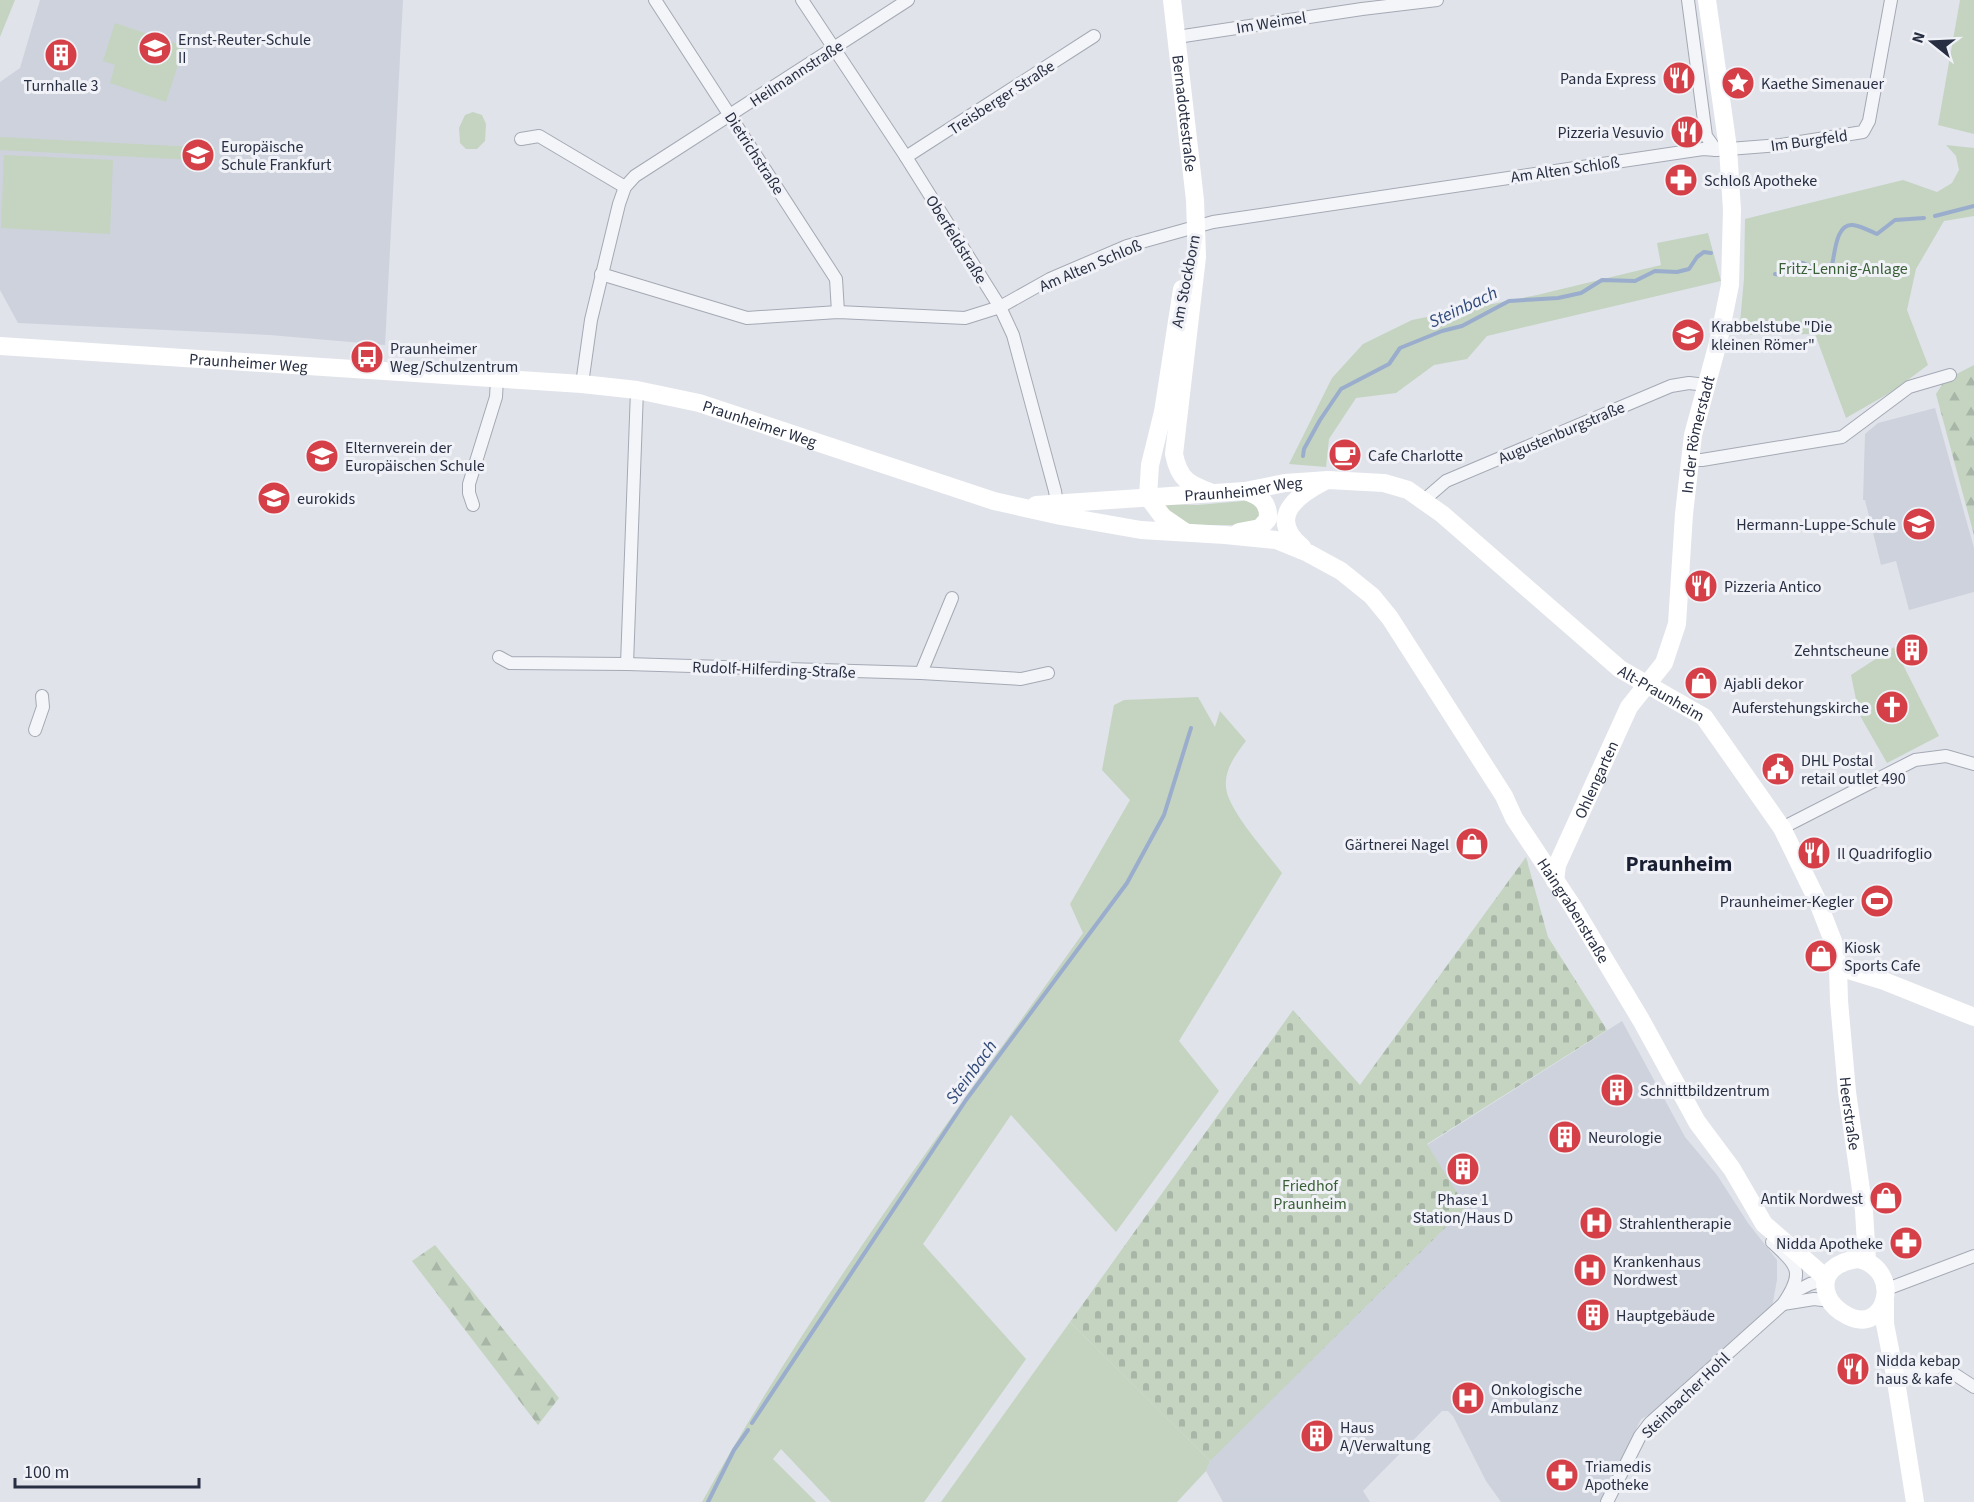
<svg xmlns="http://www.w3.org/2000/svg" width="1974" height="1502" font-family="'Source Sans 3',sans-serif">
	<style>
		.built { fill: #ced2dc }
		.green { fill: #c4d4c1 }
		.forest { fill: url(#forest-firs) }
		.cemetery { fill: url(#cemetery-stones) }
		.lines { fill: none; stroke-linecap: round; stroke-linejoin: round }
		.stream { stroke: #9aadcc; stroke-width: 4 }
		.street-casing { stroke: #a5a9b4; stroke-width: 14 }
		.street { stroke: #f3f5f8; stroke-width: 12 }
		.secondary { stroke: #fff; stroke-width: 18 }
		.labels { text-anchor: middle; stroke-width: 6; stroke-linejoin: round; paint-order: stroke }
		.street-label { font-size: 16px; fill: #282f42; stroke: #f0f2f7 }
		.poi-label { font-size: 16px; fill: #282f42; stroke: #f0f2f7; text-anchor: start }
		.park-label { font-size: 16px; fill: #385f35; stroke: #f0f2f7 }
		.water-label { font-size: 18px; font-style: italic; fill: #304979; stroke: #f0f2f7 }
		.district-label { font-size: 22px; font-weight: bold; fill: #1a2033; stroke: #f0f2f7 }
	</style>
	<defs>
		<pattern id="forest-firs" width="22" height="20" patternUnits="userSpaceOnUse" patternTransform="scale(1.5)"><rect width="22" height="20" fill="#c4d4c1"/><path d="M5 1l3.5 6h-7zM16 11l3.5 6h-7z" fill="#a8b6a7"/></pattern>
		<pattern id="cemetery-stones" width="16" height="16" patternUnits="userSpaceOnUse" patternTransform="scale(1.5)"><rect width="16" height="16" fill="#c4d4c1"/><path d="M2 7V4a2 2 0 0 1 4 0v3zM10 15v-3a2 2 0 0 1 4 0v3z" fill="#a8b6a7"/></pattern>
	</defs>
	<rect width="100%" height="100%" fill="#e0e3ea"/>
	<!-- built -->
	<g class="built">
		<polygon points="40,0 403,0 385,345 270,335 18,323 0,290 0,82 20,68"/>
		<polygon points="1935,408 1974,548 1974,592 1909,610 1896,561 1881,565 1865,500 1863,500 1865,434 1878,423"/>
		<polygon points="1622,1021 1685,1137 1717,1175 1748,1223 1777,1260 1777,1280 1772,1307 1662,1408 1641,1419 1601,1502 1501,1502 1486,1481 1453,1416 1448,1411 1442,1411 1363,1491 1370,1502 1223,1502 1206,1471 1210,1461 1427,1145"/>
	</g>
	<!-- green -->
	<g class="green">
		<polygon points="0,0 15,0 0,37"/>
		<polygon points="1960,0 1974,0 1974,134 1938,125"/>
		<polygon points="115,23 184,46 166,102 110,83 115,65 103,61"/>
		<polygon points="473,112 482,115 486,124 485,141 477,149 466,149 460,143 459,128 465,115"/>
		<polygon points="0,137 215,148 215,161 0,150"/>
		<polygon points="1946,145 1974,148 1974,216 1944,221 1916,269 1907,310 1928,365 1893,391 1846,418 1815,334 1739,335 1744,278 1745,219 1903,180 1937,192 1952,183 1959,170 1956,156"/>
		<polygon points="4,155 113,160 110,234 1,228"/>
		<polygon points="1708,233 1721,281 1487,336 1467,359 1434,365 1396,393 1356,398 1329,439 1326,467 1289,464 1332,378 1363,344 1412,320 1537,295 1661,265 1657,243"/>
		<polygon points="1255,500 1263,514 1251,525 1183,525 1163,504 1198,505"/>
		<polygon points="1894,647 1939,736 1887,763 1859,714 1851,675"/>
		<path d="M 1198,697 L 1215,727 L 1220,711 L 1246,741 C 1236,754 1224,770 1226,787 C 1227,809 1268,854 1282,873 L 1179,1041 L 1219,1091 L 1116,1232 L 1011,1115 L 923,1244 L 1026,1359 L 924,1502 L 831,1502 L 781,1449 L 773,1459 L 816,1502 L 702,1502 C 813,1302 951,1119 1083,933 L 1070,904 L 1130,800 L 1102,770 L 1114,705 L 1124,700 Z"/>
		<polygon points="1070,1322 1210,1461 1206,1471 1177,1502 941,1502"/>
	</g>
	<!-- forest -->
	<g class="forest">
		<polygon points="1974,365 1974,535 1936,394 1945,380"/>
		<polygon points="435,1245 559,1398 538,1425 412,1261"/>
	</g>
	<!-- cemetery -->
	<polygon class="cemetery" points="1526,857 1548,937 1607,1030 1427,1144 1466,1207 1210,1461 1070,1322 1293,1010 1360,1085"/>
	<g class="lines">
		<!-- stream -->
		<g class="stream">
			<polyline points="1935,216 1974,206"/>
			<path d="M 1775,274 L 1782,275 L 1795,262 L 1803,263 L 1822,271 L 1832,265 C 1835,253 1836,223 1853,225 C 1861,226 1870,231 1877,234 L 1895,220 L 1924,218"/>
			<polyline points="1303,456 1304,449 1320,420 1341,389 1389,364 1400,348 1442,331 1462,326 1509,301 1558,298 1581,293 1602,280 1635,281 1655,271 1677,272 1689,269 1697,257 1704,252 1711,253"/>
			<polyline points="752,1423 966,1100 1127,883 1164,815 1191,728"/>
			<polyline points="708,1502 734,1450 748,1430"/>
		</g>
		<!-- street casing -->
		<g class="street-casing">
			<g id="street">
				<polyline points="655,0 836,279 838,312"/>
				<polyline points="802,0 906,157 1000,307 1013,335 1055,491 1057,504"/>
				<polyline points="1688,0 1706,136 1716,150"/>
				<polyline points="1177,37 1362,9 1437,0"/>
				<polyline points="521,139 539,136 625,187"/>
				<polyline points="906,157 1094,36"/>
				<polyline points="601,274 747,318 838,312 965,318 1000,307 1050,279 1127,246 1213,222 1703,149 1716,150 1781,145 1863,132 1869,121 1891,0"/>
				<polyline points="582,384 591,320 619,204 625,187 635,176 908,0"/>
				<polyline points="1689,460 1702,460 1842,437 1909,387 1950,375"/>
				<polyline points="1424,500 1446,481 1671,386 1689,383 1706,385"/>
				<polyline points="473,505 469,493 469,484 496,397 497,378"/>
				<polyline points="499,657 510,663 627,664 921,673 1021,679 1048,673"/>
				<polyline points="627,664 637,390"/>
				<polyline points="921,673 952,598"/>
				<polyline points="35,730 43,707 42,696"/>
				<polyline points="1782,828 1915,760 1946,756 1974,764"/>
				<polyline points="1887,1289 1974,1256"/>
				<polyline points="1790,1294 1810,1284 1826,1279"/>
				<polyline points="1783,1304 1814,1299 1830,1301"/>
				<polyline points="1895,1375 1942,1366 1974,1387"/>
				<path d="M 1607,1502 L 1640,1436 L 1650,1423 L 1783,1304 C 1805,1272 1798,1266 1772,1242"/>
			</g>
		</g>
		<!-- street -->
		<use href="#street" class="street"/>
		<!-- secondary -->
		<g class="secondary">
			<path id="s1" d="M 1172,0 L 1195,200 L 1197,257 L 1174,454 C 1179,480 1189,484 1212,493"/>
			<polyline points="1182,289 1163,412 1150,465 1148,497 1163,517 1185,532"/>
			<path id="s2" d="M 0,346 L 582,384 L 637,390 L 699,403 L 994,501 L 1061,516 L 1141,530 L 1225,535 L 1276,540 L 1308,553 L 1341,571 L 1372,596 L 1390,618 L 1504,796 L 1514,818 L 1573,907 L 1641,1020 L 1697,1122 L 1732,1169 L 1764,1224 L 1826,1278"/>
			<path id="s3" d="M 1036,505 L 1245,491 L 1285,483 L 1328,480 L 1384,483 L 1408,490 L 1442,514 L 1620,669 L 1704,717 L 1782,828 L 1817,900 L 1833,941 L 1838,967 L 1839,1001 L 1847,1092 L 1864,1211 L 1867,1261"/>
			<path d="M 1239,532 L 1260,528 L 1268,519 C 1269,502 1260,496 1245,491"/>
			<path d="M 1302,547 C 1268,519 1294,497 1323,482"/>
			<path id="s4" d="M 1555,881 L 1557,865 L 1629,707 L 1664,663 L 1677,624 L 1684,514 L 1693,435 L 1719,339 L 1730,285 L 1732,210 L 1728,148 L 1707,0"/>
			<polyline points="1838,967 1884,981 1974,1017"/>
			<path d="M 1859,1259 C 1904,1271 1886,1335 1848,1316 C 1840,1312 1832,1306 1828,1297 C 1818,1273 1838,1261 1859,1259 Z"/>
			<polyline points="1885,1302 1885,1324 1895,1375 1915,1502"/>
		</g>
	</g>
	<!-- icons -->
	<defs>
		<g id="school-disc" transform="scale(1.725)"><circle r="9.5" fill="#d54048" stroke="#f0f2f7"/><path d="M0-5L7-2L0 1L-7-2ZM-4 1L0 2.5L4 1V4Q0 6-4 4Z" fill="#fff"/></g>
		<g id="building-disc" transform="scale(1.725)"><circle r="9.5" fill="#d54048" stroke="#f0f2f7"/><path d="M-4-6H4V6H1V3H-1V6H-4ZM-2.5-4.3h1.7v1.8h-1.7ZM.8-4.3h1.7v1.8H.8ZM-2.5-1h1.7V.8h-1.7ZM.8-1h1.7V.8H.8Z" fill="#fff"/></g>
		<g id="restaurant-disc" transform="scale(1.725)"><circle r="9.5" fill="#d54048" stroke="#f0f2f7"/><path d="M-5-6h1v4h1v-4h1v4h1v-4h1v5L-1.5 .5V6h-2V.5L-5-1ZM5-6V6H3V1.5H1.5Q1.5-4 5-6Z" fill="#fff"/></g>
		<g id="sight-disc" transform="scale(1.725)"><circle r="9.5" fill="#d54048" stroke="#f0f2f7"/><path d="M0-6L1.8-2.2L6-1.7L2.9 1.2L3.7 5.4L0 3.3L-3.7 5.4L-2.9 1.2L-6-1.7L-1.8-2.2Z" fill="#fff"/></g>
		<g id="pharmacy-disc" transform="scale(1.725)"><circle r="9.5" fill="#d54048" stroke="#f0f2f7"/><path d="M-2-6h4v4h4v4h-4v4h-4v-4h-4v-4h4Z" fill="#fff"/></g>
		<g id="bus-disc" transform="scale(1.725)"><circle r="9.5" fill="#d54048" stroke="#f0f2f7"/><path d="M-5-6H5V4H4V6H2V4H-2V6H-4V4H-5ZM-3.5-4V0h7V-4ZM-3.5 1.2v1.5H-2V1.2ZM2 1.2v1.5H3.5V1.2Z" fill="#fff"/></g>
		<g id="cafe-disc" transform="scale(1.725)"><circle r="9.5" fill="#d54048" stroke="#f0f2f7"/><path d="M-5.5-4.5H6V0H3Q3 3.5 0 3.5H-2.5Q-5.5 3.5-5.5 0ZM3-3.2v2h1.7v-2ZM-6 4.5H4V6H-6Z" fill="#fff"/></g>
		<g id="shop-disc" transform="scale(1.725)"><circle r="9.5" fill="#d54048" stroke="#f0f2f7"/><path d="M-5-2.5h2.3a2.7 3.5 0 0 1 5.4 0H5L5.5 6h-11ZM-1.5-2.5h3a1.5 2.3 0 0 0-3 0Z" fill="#fff"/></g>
		<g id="church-disc" transform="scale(1.725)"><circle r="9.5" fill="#d54048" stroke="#f0f2f7"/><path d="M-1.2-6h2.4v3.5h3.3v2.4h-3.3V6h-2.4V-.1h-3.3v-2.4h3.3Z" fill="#fff"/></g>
		<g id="civic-disc" transform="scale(1.725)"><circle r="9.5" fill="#d54048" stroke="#f0f2f7"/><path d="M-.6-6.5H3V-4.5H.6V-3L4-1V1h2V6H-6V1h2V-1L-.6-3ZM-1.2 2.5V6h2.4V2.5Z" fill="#fff"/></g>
		<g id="stadium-disc" transform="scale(1.725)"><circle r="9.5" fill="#d54048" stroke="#f0f2f7"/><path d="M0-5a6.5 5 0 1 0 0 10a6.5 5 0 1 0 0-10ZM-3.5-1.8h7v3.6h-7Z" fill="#fff"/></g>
		<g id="hospital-disc" transform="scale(1.725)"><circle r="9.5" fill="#d54048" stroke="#f0f2f7"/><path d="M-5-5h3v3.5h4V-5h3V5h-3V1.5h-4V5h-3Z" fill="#fff"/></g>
	</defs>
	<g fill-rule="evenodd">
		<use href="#school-disc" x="155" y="48"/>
		<use href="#building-disc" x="61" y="55"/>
		<use href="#restaurant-disc" x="1679" y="78"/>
		<use href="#sight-disc" x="1738" y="83"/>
		<use href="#restaurant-disc" x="1687" y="132"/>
		<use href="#school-disc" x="198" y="155"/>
		<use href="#pharmacy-disc" x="1681" y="180"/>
		<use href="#school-disc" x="1688" y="335"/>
		<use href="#bus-disc" x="367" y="357"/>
		<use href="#cafe-disc" x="1345" y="455"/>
		<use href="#school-disc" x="322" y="456"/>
		<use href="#school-disc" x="274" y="498"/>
		<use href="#school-disc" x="1919" y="524"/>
		<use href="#restaurant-disc" x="1701" y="586"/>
		<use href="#building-disc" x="1912" y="650"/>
		<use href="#shop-disc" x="1701" y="683"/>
		<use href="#church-disc" x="1892" y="707"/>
		<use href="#civic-disc" x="1778" y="769"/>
		<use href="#shop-disc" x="1472" y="844"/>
		<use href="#restaurant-disc" x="1814" y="853"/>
		<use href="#stadium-disc" x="1877" y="901"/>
		<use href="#shop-disc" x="1821" y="956"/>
		<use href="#building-disc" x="1617" y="1090"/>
		<use href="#building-disc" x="1565" y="1137"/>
		<use href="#building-disc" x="1463" y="1169"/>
		<use href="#shop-disc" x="1886" y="1198"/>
		<use href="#hospital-disc" x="1596" y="1223"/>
		<use href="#pharmacy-disc" x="1906" y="1243"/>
		<use href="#hospital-disc" x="1590" y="1270"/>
		<use href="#building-disc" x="1593" y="1315"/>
		<use href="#restaurant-disc" x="1853" y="1369"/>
		<use href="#hospital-disc" x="1468" y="1398"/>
		<use href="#building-disc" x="1317" y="1436"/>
		<use href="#pharmacy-disc" x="1562" y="1475"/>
	</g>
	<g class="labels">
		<!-- street labels -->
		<g class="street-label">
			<text transform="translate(1271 22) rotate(-9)" y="6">Im Weimel</text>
			<text transform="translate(796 73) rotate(-33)" y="6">Heilmannstraße</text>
			<text transform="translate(1001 97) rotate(-33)" y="6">Treisberger Straße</text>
			<text dy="6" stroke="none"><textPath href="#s1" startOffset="114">Bernadottestraße</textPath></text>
			<text transform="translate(1809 140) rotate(-8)" y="6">Im Burgfeld</text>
			<text transform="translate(755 153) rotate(57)" y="6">Dietrichstraße</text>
			<text transform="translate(1565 169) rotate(-8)" y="6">Am Alten Schloß</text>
			<text transform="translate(957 239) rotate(58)" y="6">Oberfeldstraße</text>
			<text transform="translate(1090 265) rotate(-23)" y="6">Am Alten Schloß</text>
			<text transform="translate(1185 281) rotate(-79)" y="6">Am Stockborn</text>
			<text dy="6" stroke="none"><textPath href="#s2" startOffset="249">Praunheimer Weg</textPath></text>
			<text dy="6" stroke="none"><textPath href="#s2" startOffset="766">Praunheimer Weg</textPath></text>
			<text transform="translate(1561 432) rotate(-23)" y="6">Augustenburgstraße</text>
			<text dy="6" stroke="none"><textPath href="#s4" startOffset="478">In der Römerstadt</textPath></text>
			<text dy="6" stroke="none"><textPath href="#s3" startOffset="208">Praunheimer Weg</textPath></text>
			<text transform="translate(774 669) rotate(2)" y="6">Rudolf-Hilferding-Straße</text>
			<text dy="6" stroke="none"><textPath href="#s3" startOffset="700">Alt-Praunheim</textPath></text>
			<text dy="6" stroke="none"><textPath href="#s4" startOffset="110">Ohlengarten</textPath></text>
			<text dy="6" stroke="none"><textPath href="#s2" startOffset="1784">Haingrabenstraße</textPath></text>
			<text dy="6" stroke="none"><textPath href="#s3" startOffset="1182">Heerstraße</textPath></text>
			<text transform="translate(1685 1395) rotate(-44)" y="6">Steinbacher Hohl</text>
		</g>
		<!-- poi labels -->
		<g class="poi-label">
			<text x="178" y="45">Ernst-Reuter-Schule<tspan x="178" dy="18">II</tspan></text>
			<text x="1656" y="84" text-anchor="end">Panda Express</text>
			<text x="1761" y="89">Kaethe Simenauer</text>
			<text x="61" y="91" text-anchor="middle">Turnhalle 3</text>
			<text x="1664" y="138" text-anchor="end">Pizzeria Vesuvio</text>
			<text x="221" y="152">Europäische<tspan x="221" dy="18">Schule Frankfurt</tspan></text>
			<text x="1704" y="186">Schloß Apotheke</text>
			<text x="1711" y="332">Krabbelstube "Die<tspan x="1711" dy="18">kleinen Römer"</tspan></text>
			<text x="390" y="354">Praunheimer<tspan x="390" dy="18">Weg/Schulzentrum</tspan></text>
			<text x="345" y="453">Elternverein der<tspan x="345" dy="18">Europäischen Schule</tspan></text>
			<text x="1368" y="461">Cafe Charlotte</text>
			<text x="297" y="504">eurokids</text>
			<text x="1896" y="530" text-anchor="end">Hermann-Luppe-Schule</text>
			<text x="1724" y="592">Pizzeria Antico</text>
			<text x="1889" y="656" text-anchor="end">Zehntscheune</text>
			<text x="1724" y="689">Ajabli dekor</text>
			<text x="1869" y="713" text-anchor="end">Auferstehungskirche</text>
			<text x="1801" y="766">DHL Postal<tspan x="1801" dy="18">retail outlet 490</tspan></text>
			<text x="1449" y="850" text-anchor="end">Gärtnerei Nagel</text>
			<text x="1837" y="859">Il Quadrifoglio</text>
			<text x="1854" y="907" text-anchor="end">Praunheimer-Kegler</text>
			<text x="1844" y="953">Kiosk<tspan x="1844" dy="18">Sports Cafe</tspan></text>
			<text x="1640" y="1096">Schnittbildzentrum</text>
			<text x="1588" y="1143">Neurologie</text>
			<text x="1863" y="1204" text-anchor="end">Antik Nordwest</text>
			<text x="1463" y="1205" text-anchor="middle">Phase 1<tspan x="1463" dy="18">Station/Haus D</tspan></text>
			<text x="1619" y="1229">Strahlentherapie</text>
			<text x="1883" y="1249" text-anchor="end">Nidda Apotheke</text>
			<text x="1613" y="1267">Krankenhaus<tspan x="1613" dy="18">Nordwest</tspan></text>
			<text x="1616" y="1321">Hauptgebäude</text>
			<text x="1876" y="1366">Nidda kebap<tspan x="1876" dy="18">haus &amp; kafe</tspan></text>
			<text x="1491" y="1395">Onkologische<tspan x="1491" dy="18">Ambulanz</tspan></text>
			<text x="1340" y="1433">Haus<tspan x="1340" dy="18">A/Verwaltung</tspan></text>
			<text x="1585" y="1472">Triamedis<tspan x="1585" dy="18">Apotheke</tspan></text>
		</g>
		<!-- park labels -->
		<g class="park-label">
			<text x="1843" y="274">Fritz-Lennig-Anlage</text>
			<text x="1310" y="1191">Friedhof<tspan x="1310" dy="18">Praunheim</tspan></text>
		</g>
		<!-- water labels -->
		<g class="water-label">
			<text transform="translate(1463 307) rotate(-25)" y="6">Steinbach</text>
			<text transform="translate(971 1072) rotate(-54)" y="6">Steinbach</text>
		</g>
		<!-- district labels -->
		<g class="district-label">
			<text x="1679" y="871">Praunheim</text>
		</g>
	</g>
	<!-- north arrow -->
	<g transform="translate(1932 42) rotate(288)" stroke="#f0f2f7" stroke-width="4.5" paint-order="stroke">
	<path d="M0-4.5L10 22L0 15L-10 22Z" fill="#282f42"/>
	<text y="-9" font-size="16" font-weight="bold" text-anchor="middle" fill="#282f42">N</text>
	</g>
	<!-- scale -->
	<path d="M15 1478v9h184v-9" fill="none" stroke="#282f42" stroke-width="3"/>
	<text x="24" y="1478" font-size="18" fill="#282f42" stroke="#f0f2f7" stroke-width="4.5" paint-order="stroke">100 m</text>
</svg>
